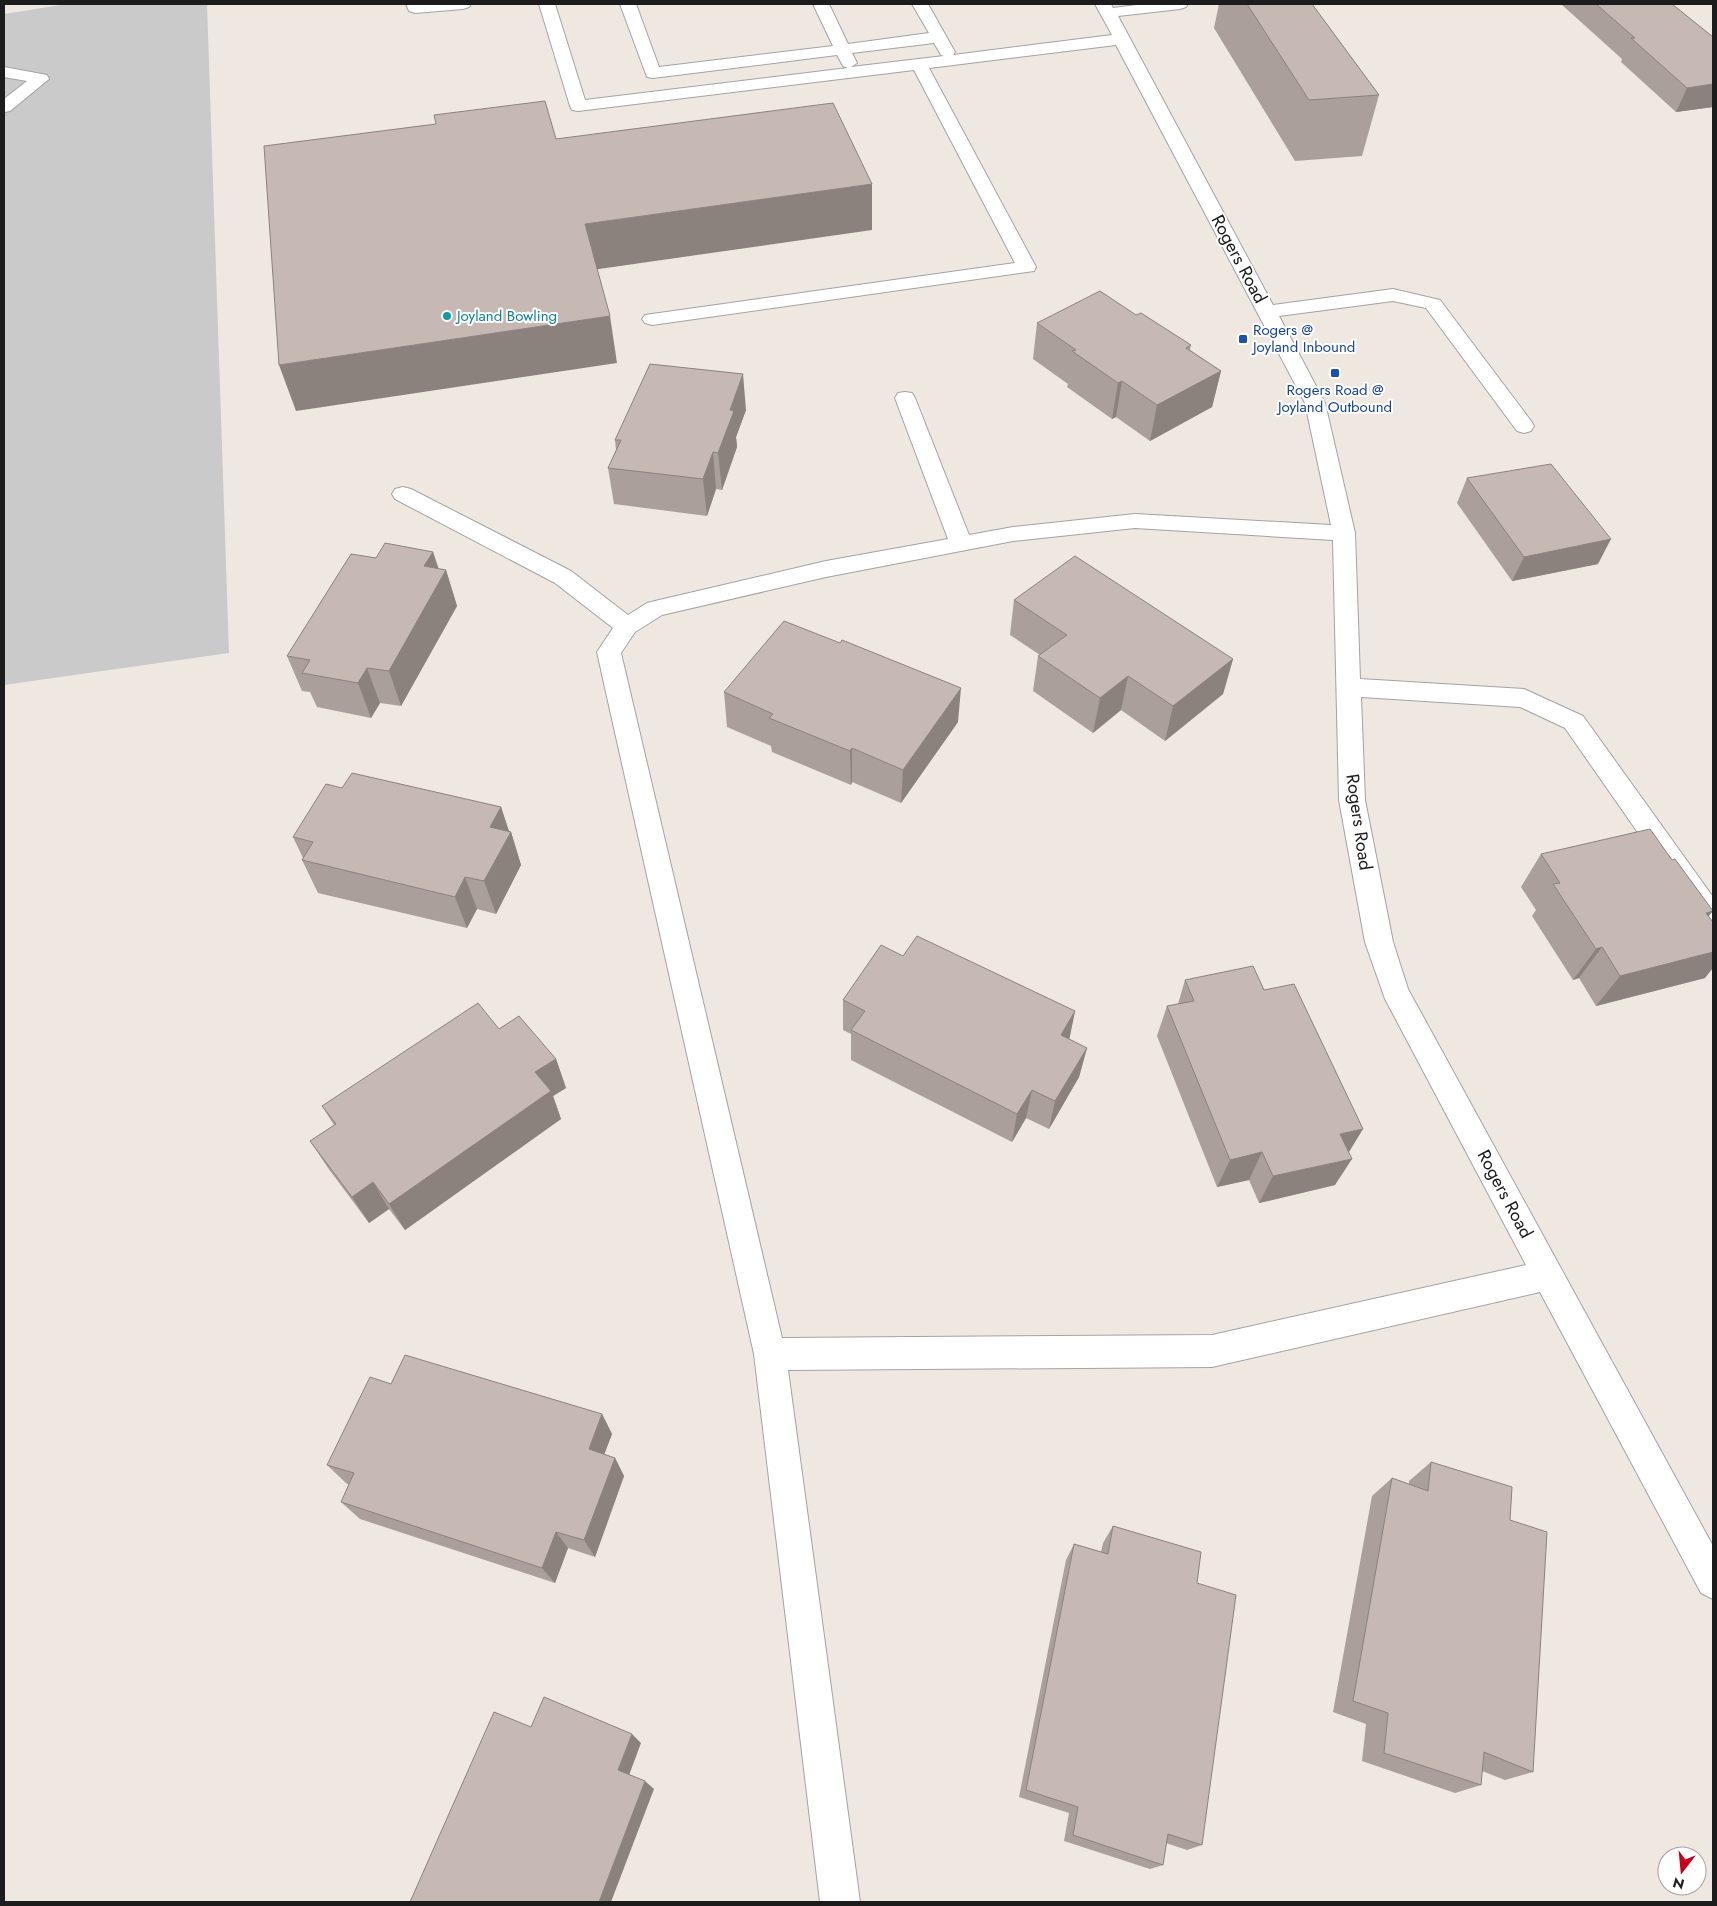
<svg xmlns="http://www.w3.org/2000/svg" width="1717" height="1906" font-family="Jost,sans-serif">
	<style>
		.religious { fill: #cacaca }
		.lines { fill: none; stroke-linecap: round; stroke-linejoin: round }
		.minor-casing { stroke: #a3a3a3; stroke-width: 2 }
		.minor { fill: #fff; fill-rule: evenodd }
		.wall { fill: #aa9f9b }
		.shaded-wall { fill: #8b827e }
		.building { fill: #c6b9b4; stroke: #8b827e }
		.culture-dot { fill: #0f9aa8; stroke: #fff; stroke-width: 2 }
		.transit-dot { fill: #1a4fb4; stroke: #fff; stroke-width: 2 }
		.labels { text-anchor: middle; stroke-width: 4; stroke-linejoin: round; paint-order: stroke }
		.far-culture-label { font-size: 15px; fill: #0d838f; stroke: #fff; text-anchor: start }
		.far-transit-label { font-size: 15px; fill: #164399; stroke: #fff; text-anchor: start }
		.street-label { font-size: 18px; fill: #1c1c1c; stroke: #fff }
	</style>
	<rect width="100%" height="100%" fill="#eee8e1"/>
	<!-- religious -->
	<polygon class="religious" points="67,4 207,4 229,653 4,685 4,14"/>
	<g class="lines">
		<!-- minor casing -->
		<g class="minor-casing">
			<g id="minor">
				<polygon points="406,4 471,4 469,7 463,9 415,13 409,11"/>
				<path d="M 539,4 L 555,4 L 585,100 L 848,68 L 843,66 L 837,55 L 653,78 L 647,77 L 620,4 L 636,4 L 659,67 L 833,46 L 813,4 L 829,4 L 848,44 L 929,33 L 912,4 L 928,4 L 955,52 L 953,55 L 1112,35 L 1095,4 L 1111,4 L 1113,8 L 1144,4 L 1188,4 L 1186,7 L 1180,9 L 1118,16 L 1273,305 L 1393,289 L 1440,300 L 1531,421 L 1534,426 L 1531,431 L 1524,433 L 1517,431 L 1426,308 L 1393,301 L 1279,316 L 1325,403 L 1355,533 L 1360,679 L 1524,689 L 1583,716 L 1713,897 L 1713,929 L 1703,926 L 1565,728 L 1520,707 L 1361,697 L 1365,800 L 1393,942 L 1408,989 L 1713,1546 L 1713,1599 L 1701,1593 L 1540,1292 L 1212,1367 L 788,1370 L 860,1902 L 820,1902 L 754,1354 L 597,652 L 613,628 L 555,583 L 395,499 L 392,494 L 395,489 L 403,487 L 411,489 L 571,571 L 628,615 L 647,603 L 655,601 L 826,561 L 948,539 L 895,398 L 898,393 L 905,392 L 912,393 L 915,398 L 969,535 L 1013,527 L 1135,514 L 1331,525 L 1305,403 L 1116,45 L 929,68 L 1036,267 L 1034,271 L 652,325 L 645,323 L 642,319 L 645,315 L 1015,263 L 914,70 L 578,111 L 572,110 L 570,106 ZM 934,43 L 941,55 L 944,56 L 851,67 L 857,63 L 852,53 ZM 1135,528 L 1333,540 L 1339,800 L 1365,942 L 1385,999 L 1526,1265 L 1212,1335 L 782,1338 L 621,653 L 635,632 L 662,615 L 826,577 L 1013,541 Z"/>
				<polygon points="4,67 47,75 49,79 10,111 4,112 4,99 27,81 4,77"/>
			</g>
		</g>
		<!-- minor -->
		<use href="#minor" class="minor"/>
	</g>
	<!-- wall -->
	<g class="wall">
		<polygon points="1219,4 1312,4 1379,95 1362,156 1295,161 1214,28"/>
		<polygon points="1561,4 1672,4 1713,37 1713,107 1676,112 1621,62 1622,59"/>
		<polygon points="1136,315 1191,345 1190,350 1221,371 1212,407 1150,441 1116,417 1112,419 1067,387 1068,384 1033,359 1037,323"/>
		<polygon points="746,410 736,437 737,447 722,490 716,489 707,516 614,504 608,468 616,450 615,440"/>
		<polygon points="1467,478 1598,564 1512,581 1457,503"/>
		<polygon points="433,552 439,569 446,570 457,606 401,706 380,703 371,718 317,707 310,692 302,691 287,656 376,558"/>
		<polygon points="1014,600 1233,659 1223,694 1165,741 1121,710 1093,733 1033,691 1038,656 1040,655 1010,635"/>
		<polygon points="724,692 958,722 901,803 852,782 851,785 772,752 771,746 727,727"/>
		<polygon points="342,788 501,807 509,832 511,832 521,865 496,914 477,909 467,928 318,893 302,860 303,858 293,837"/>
		<polygon points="1541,854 1672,860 1709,916 1705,978 1596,1006 1579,978 1573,980 1532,916 1536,910 1521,887"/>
		<polygon points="903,956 1075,1011 1069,1039 1087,1048 1079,1077 1049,1129 1026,1118 1012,1142 851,1060 851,1034 843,1030 843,1000"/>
		<polygon points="1185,980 1264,990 1349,1152 1335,1185 1259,1203 1249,1180 1217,1187 1157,1036 1167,1006 1178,1004"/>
		<polygon points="499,1029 556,1059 566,1088 553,1096 561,1119 405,1230 389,1209 369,1223 328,1168 310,1141 334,1125 322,1106"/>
		<polygon points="391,1384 602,1414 612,1434 604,1454 615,1458 624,1476 595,1557 568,1548 555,1583 360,1519 341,1502 349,1484 347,1484 327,1465"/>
		<polygon points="1431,1462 1510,1520 1533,1772 1505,1780 1482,1771 1481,1785 1455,1793 1362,1761 1366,1724 1333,1712 1372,1496 1392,1478 1409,1484 1409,1481"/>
		<polygon points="1113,1526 1197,1583 1202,1845 1187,1850 1166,1843 1163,1865 1150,1869 1064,1841 1069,1813 1019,1797 1066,1560 1074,1544 1101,1552 1103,1543"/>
	</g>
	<!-- shaded-wall -->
	<g class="shaded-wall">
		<polygon points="1713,84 1713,107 1676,112 1687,88"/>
		<polygon points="872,184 872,230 592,270 585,224"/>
		<polygon points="610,316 617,363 296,411 279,365"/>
		<polygon points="1221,371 1212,407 1150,441 1157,405"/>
		<polygon points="743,374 746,410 736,437 737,447 722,490 718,453 730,410"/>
		<polygon points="1122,381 1116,417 1112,419 1118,383"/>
		<polygon points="713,452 716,489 707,516 703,479"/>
		<polygon points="1611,539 1598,564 1512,581 1524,557"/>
		<polygon points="433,552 441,578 446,570 457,606 401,706 389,671 424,566"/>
		<polygon points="1233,659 1223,694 1165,741 1173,706"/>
		<polygon points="367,668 380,703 371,718 358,683"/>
		<polygon points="1128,676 1121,710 1093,733 1100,698"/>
		<polygon points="961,688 958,722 901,803 903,770"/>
		<polygon points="852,748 852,782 851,785 850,751"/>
		<polygon points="501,807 510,834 511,832 521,865 496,914 484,881 490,827"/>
		<polygon points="465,877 477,909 467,928 455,897"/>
		<polygon points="1713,911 1687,943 1706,913"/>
		<polygon points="1602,947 1579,978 1573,980 1596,949"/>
		<polygon points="1713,952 1713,968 1705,978 1596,1006 1620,976"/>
		<polygon points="1075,1011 1069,1041 1061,1035"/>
		<polygon points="1087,1048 1079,1077 1049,1129 1055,1101"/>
		<polygon points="556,1059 566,1088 553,1096 561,1119 405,1230 389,1204 535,1072"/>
		<polygon points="1032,1090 1026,1118 1012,1142 1017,1114"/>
		<polygon points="1363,1129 1346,1157 1340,1134"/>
		<polygon points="1262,1152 1249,1180 1217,1187 1230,1160"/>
		<polygon points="1352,1159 1335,1185 1259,1203 1273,1176"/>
		<polygon points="373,1182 389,1209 369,1223 352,1197"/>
		<polygon points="602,1414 612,1434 599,1468 589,1449"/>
		<polygon points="615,1458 624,1476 595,1557 584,1540"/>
		<polygon points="556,1532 568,1548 555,1583 542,1568"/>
		<polygon points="632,1734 641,1743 628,1778 618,1770"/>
		<polygon points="645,1781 654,1789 611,1902 599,1902"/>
	</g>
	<!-- building -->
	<g class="building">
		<polygon points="1247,4 1312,4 1379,95 1309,100"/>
		<polygon points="1596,4 1672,4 1713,37 1713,84 1687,88 1631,38 1635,38"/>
		<polygon points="545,101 556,139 833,103 872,184 585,224 610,316 279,365 264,146 436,124 434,115"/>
		<polygon points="1100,291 1136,315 1141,313 1191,345 1186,348 1221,371 1157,405 1122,381 1118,383 1072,351 1076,350 1037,323"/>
		<polygon points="650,364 743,374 730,410 734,411 718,453 713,452 703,479 608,468 621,440 615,440"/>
		<polygon points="1551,464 1611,539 1524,557 1467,478"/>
		<polygon points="385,543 433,552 424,566 446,570 389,671 367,668 358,683 302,673 310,660 287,656 351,554 376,558"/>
		<polygon points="1075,556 1233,659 1173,706 1128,676 1100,698 1038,656 1067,635 1014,600"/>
		<polygon points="784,621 840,643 842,640 961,688 903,770 852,748 850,751 769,718 773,714 724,692"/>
		<polygon points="352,773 501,807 490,827 511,832 484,881 465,877 455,897 302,860 313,842 293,837 326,784 342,788"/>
		<polygon points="1650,829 1672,860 1675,859 1713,911 1706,913 1713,922 1713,952 1620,976 1602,947 1596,949 1553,884 1560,883 1541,854"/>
		<polygon points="917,936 1075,1011 1061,1035 1087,1048 1055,1101 1032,1090 1017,1114 851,1030 865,1011 843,1000 881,945 903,956"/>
		<polygon points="1253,966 1264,990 1294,984 1363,1129 1340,1134 1352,1159 1273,1176 1262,1152 1230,1160 1167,1006 1194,1001 1185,980"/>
		<polygon points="478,1003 499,1029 519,1016 556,1059 535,1072 551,1091 389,1204 373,1182 352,1197 310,1141 336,1124 322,1106"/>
		<polygon points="405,1355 602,1414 589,1449 615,1458 584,1540 556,1532 542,1568 341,1502 354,1473 327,1465 370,1377 391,1384"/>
		<polygon points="1431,1462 1512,1487 1510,1520 1547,1532 1533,1772 1484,1752 1481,1785 1384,1753 1388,1713 1353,1701 1392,1478 1428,1491"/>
		<polygon points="1113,1526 1201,1552 1197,1583 1236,1595 1202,1845 1168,1834 1163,1865 1073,1835 1078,1807 1026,1790 1074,1544 1108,1554"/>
		<polygon points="544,1697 632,1734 618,1770 645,1781 599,1902 410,1902 494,1712 531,1727"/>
	</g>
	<!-- markers -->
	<circle class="culture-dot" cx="447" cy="316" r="5"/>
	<g class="transit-dot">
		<rect x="1238" y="334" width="10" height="10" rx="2.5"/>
		<rect x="1330" y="368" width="10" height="10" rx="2.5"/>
	</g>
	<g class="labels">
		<!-- far-culture labels -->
		<g class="far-culture-label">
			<text x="457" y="321">Joyland Bowling</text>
		</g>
		<!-- far-transit labels -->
		<g class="far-transit-label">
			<text x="1253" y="335">Rogers @<tspan x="1253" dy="17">Joyland Inbound</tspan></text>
			<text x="1335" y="395" text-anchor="middle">Rogers Road @<tspan x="1335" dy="17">Joyland Outbound</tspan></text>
		</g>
		<!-- street labels -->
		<g class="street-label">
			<text transform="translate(1239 259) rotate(62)" y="6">Rogers Road</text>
			<text transform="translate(1359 822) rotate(82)" y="6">Rogers Road</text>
			<text transform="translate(1505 1194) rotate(62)" y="6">Rogers Road</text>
		</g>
	</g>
	<!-- border -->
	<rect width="1717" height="1906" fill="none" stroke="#1c1c1c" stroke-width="10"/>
	<!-- north arrow -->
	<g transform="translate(1682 1871) rotate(196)"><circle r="24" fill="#ffffff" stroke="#a4a4a4"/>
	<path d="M0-4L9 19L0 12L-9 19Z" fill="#c9001b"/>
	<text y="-8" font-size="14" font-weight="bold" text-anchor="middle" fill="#1c1c1c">N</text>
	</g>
</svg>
